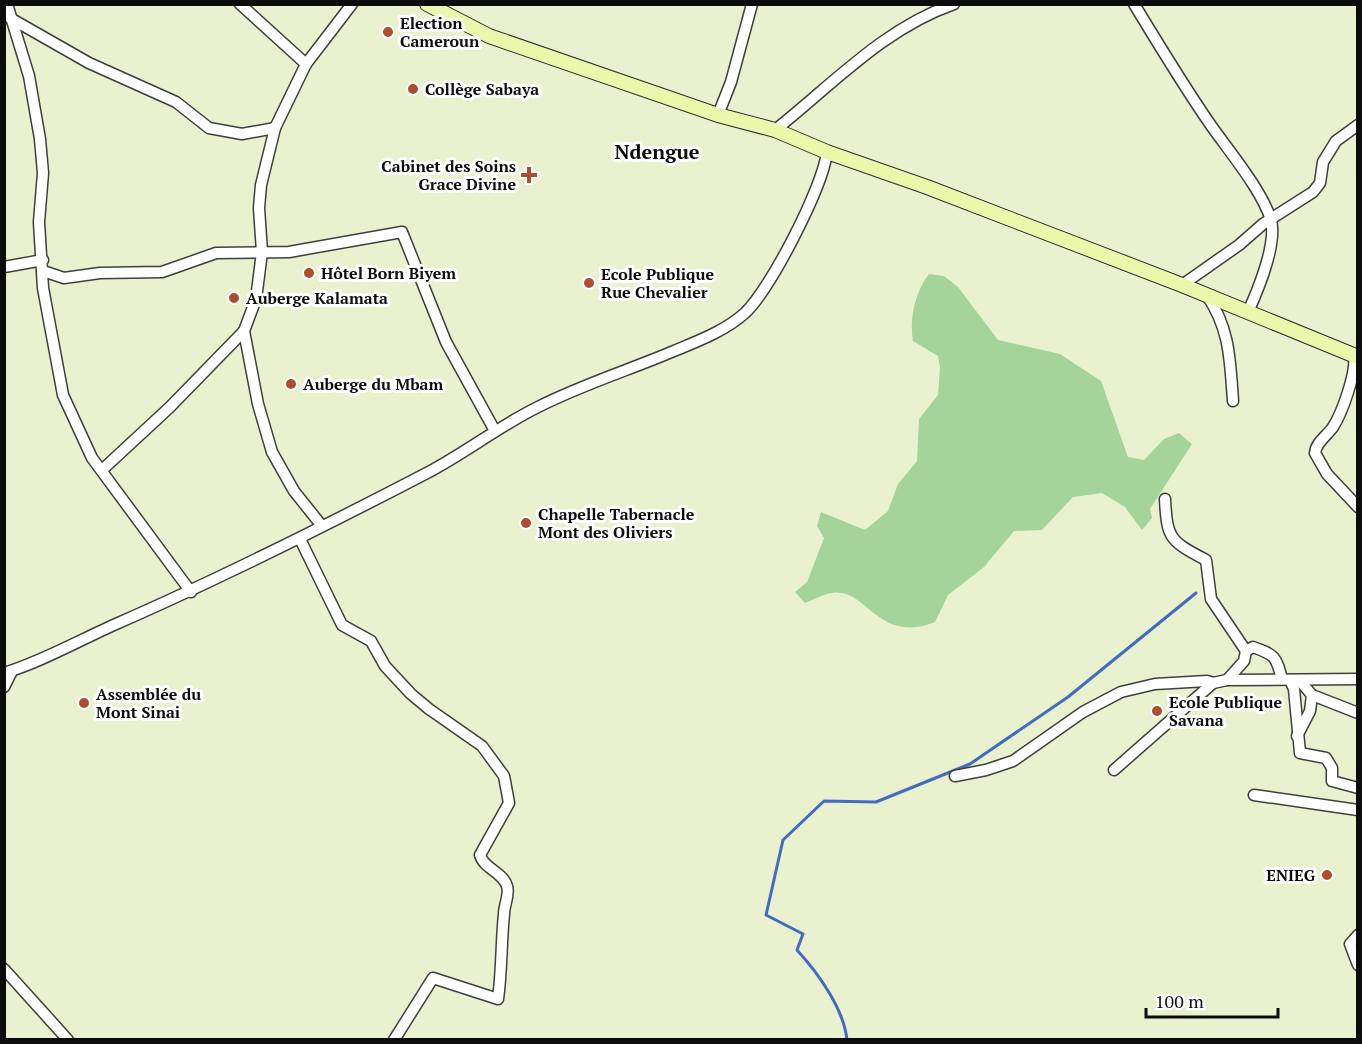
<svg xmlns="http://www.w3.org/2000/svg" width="1362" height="1044" font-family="'PT Serif',serif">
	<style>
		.farmland { fill: #eaf1ce }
		.forest { fill: #a4d49a }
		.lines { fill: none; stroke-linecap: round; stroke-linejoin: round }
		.stream { stroke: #426bc1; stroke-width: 3 }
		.street-casing { stroke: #3f3f3f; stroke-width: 13 }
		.secondary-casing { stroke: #2e2e2e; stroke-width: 16 }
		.street { stroke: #fff; stroke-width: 10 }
		.secondary { stroke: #ebf8ac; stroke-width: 14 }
		.poi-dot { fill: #af4d30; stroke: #fff; stroke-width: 2 }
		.labels { text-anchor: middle; stroke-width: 6; stroke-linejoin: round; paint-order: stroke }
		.poi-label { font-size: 16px; font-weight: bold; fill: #0c0c0c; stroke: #fff; text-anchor: start }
		.quarter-label { font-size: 20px; font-weight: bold; fill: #0c0c0c; stroke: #fff }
	</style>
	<rect width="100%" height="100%" fill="#fcfdec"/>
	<!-- farmland -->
	<rect class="farmland" x="5" y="5" width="1352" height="1034"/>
	<!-- forest -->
	<path class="forest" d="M 929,274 L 944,276 L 958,287 L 998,340 L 1060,354 L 1101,381 L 1128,457 L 1144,460 L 1164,439 L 1179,433 L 1192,444 L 1150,509 L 1152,518 L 1142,530 L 1125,507 L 1102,493 L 1073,497 L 1042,530 L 1014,531 L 984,567 L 948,595 L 935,622 C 877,645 867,587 832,593 C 823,594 813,600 805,603 L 795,592 L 807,582 L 824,538 L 817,526 L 821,512 L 865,530 L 888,511 L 898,484 L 917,461 L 919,419 L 938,395 L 940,368 L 938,356 L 913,341 C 909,319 915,292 929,274 Z"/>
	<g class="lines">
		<!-- stream -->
		<path class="stream" d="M 847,1040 C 844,1009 818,973 797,950 L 803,934 L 766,915 L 783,840 L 824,801 L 876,802 L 970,764 L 1068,697 L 1196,593"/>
		<!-- street casing -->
		<g class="street-casing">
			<g id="street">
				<polyline points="7,4 29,76 40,139 43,173 39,222 43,288 63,395 92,458 191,592"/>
				<polyline points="240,4 306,64"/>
				<path d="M 1134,4 C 1159,45 1183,85 1210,124 C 1228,150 1262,190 1271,220 C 1277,244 1258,290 1248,312"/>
				<polyline points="10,18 89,63 176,102 209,128 242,134 275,128"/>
				<polyline points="718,115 731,82 752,4"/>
				<path d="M 775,130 C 832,85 884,28 954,4"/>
				<polyline points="4,267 43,260"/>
				<polyline points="43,271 64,278 100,273 162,272 216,253 289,252 402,232 446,342 495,431"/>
				<polyline points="1182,285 1239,245 1263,224 1313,192 1320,183 1323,162 1336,141 1358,125"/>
				<path d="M 1206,294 C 1230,328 1230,360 1233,401"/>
				<path d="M 1354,355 C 1357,372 1342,413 1333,427 C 1327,436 1316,442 1315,453 L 1327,474 L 1358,507"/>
				<polyline points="102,470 170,407 244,331"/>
				<path d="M 1165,499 C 1167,539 1170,541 1206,560 L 1211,599 L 1246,651"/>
				<polyline points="322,526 294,491 272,452 258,404 244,331 256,299 262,252 259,208 261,185 275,128 306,64 352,4"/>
				<path d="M 300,539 L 342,625 L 371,641 L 385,666 L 411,694 L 429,709 L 482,746 L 504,776 L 509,803 L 480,855 C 484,869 503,872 507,886 C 510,894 504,905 504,914 C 501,943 502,970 498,999 L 433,978 L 394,1040"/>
				<path d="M 4,673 C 39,663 82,639 116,624 C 221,578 323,527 425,474 C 464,454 499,426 538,407 C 581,385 629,370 674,351 C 698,341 725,331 745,313 C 771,288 823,187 827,152"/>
				<path d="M 1227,680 L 1244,661 L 1246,651 L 1253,647 C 1275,655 1276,656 1282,679"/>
				<polyline points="1290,680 1294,689 1300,753 1326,758 1332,768 1332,781 1358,788"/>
				<polyline points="1300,681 1312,695 1358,713"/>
				<polyline points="4,687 12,671"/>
				<polyline points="1297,736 1310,711 1312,695"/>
				<polyline points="1114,770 1213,683"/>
				<polyline points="955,776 986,770 1013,761 1083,712 1121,692 1155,684 1207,681 1213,683 1227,680 1358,679"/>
				<polyline points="1254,795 1358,810"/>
				<polyline points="1358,935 1350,944 1358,965"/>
				<polyline points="4,969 68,1040"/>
			</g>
		</g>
		<!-- secondary casing -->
		<g class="secondary-casing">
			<polyline id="secondary" points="427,4 489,36 718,115 775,130 827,152 927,187 1182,285 1358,357"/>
		</g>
		<!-- street -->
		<use href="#street" class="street"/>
		<!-- secondary -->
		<use href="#secondary" class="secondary"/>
	</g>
	<!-- markers -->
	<g class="poi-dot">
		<circle cx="388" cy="32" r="6"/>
		<circle cx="413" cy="89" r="6"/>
		<path d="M526 166h6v6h6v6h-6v6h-6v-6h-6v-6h6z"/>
		<circle cx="309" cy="273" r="6"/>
		<circle cx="589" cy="283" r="6"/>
		<circle cx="234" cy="298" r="6"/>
		<circle cx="291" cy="384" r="6"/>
		<circle cx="526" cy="523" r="6"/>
		<circle cx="84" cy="703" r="6"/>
		<circle cx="1157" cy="711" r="6"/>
		<circle cx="1327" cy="875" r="6"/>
	</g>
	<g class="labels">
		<!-- poi labels -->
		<g class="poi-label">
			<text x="400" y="29">Election<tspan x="400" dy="18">Cameroun</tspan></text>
			<text x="425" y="95">Collège Sabaya</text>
			<text x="516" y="172" text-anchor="end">Cabinet des Soins<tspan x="516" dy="18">Grace Divine</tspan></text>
			<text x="321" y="279">Hôtel Born Biyem</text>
			<text x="601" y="280">Ecole Publique<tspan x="601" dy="18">Rue Chevalier</tspan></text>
			<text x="246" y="304">Auberge Kalamata</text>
			<text x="303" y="390">Auberge du Mbam</text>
			<text x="538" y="520">Chapelle Tabernacle<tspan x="538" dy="18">Mont des Oliviers</tspan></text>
			<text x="96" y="700">Assemblée du<tspan x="96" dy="18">Mont Sinai</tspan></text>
			<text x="1169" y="708">Ecole Publique<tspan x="1169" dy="18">Savana</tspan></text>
			<text x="1315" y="881" text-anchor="end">ENIEG</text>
		</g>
		<!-- quarter labels -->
		<g class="quarter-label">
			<text x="657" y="159">Ndengue</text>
		</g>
	</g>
	<!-- border -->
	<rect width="1362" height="1044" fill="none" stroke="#0c0c0c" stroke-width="12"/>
	<!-- scale -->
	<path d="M1146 1008v9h132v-9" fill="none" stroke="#0c0c0c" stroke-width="3"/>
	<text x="1155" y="1008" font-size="18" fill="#0c0c0c" stroke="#ffffff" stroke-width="4.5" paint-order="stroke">100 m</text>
</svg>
